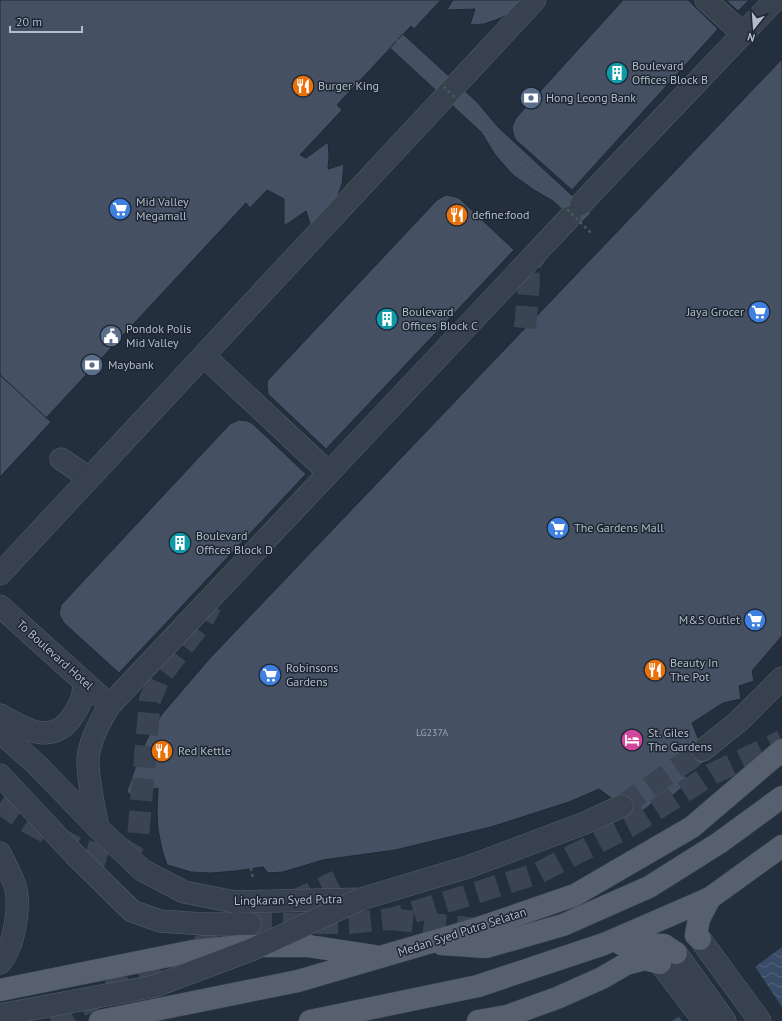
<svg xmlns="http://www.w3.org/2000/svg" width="782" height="1021" font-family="'PT Sans',sans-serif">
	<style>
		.water { fill: url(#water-waves) }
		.pier { fill: #242f3e }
		.building { fill: #455162; stroke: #1f2835 }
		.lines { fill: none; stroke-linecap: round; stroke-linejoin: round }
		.minor-tunnel { stroke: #3a4453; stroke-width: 22; stroke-dasharray: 22 11; stroke-linecap: butt }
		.major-tunnel { stroke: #3a4453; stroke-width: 22; stroke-dasharray: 22 11; stroke-linecap: butt }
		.minor-casing { stroke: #565f6c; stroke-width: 23 }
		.major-casing { stroke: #414a57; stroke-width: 23 }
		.path { stroke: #44595c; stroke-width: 2.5; stroke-dasharray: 3 3; stroke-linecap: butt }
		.minor { stroke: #38414e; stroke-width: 22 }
		.major { stroke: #56606e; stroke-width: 22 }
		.minor-bridge-casing { stroke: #565f6c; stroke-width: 23; stroke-linecap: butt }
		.path-bridge { stroke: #44595c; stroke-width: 2.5; stroke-dasharray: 3 3; stroke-linecap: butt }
		.minor-bridge { stroke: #38414e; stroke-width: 22 }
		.labels { text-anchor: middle; stroke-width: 3; stroke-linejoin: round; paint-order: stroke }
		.number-label { font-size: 10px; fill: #98a1af }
		.poi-label { font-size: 12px; fill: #b4bcc9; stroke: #1d2633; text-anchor: start }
		.street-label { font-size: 12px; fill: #b4bcc9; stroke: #1d2633 }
	</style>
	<defs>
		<pattern id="water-waves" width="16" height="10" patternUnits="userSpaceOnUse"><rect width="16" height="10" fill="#394c67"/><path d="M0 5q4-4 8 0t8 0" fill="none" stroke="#53647b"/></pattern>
	</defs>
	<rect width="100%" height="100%" fill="#242f3e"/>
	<!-- water -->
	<polygon class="water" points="782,947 782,1021 672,1021 740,978"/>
	<!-- pier -->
	<polygon class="pier" points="754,965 782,1007 782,1021 682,1021 678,1015 739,977"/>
	<!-- building -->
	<g class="building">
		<polygon points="0,0 441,0 414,29 411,26 337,105 342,110 300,155 306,158 328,142 329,156 328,169 344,164 342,184 336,200 311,227 306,211 284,226 284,199 267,190 250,208 246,203 46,418 0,375"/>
		<polygon points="453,0 523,0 508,14 501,18 484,24 470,25 475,9 447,10"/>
		<polygon points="623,0 688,0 718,29 572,190 517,141 514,137 512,127 516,118"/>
		<polygon points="726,0 749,0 738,11"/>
		<polygon points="403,34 477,102 498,127 591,213 579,225 553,201 534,190 513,175 496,156 481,132 390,48"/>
		<polygon points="782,59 782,636 752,671 754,681 739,686 741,699 723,703 692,723 707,761 682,773 690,781 666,801 661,796 634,818 622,806 599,789 569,802 491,827 395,850 323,860 283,872 268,873 263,867 236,871 211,873 191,872 167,865 162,850 158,829 157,811 158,788 134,795 129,794 127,791 135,768 147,739 162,714 211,657"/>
		<polygon points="446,195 456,197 460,199 514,250 326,449 268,394 267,385 268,380 437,200"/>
		<polygon points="0,375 51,422 0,477"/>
		<polygon points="239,420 248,421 253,424 306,474 119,673 64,623 59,614 61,605 230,424"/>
	</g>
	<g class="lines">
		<!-- minor-tunnel -->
		<g class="minor-tunnel">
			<polyline points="525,328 529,282 528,268 537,252"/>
			<polyline points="0,803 27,822 77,848 111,858 129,852 138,837 150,700 159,678 202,622 211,605"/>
			<polyline points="622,806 703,750"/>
			<polyline points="292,902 337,881"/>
			<polyline points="250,924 349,923 391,919 536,874 630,826 712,774 782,741"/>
			<polyline points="51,1021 139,976 250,922"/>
		</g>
		<!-- major-tunnel -->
		<polyline class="major-tunnel" points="391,919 476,929"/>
		<!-- minor casing -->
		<g class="minor-casing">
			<g id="minor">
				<polyline points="706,0 743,34"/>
				<polyline points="581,204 775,0"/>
				<polyline points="204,356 329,473"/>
				<polyline points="61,459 89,478"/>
				<polyline points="0,574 535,0"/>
				<polyline points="0,606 84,682 110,705"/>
				<path d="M 0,715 C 27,731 54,746 74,714 C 81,703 84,695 84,682"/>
				<polyline points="0,732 37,765 98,828 142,870 184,892 235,902 361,899 468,867 585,823 622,806"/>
				<polyline points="703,750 739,721 782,678"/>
				<polyline points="0,775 75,855 132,911 160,921 204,924 250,924"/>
				<path d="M 98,828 C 94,808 89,786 88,764 C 87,744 100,721 110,705 L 570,217"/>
				<path d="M 0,853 C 5,864 13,878 16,889 C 20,910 14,947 0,963"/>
				<polyline points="700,939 760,1021"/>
				<polyline points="676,953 725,1021"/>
				<polyline points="660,963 704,1021"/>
			</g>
		</g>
		<!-- major casing -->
		<g class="major-casing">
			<g id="major">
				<polyline points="700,939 696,935 699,919 710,898"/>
				<polyline points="442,944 486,947 563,925 649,887 719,843 782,797"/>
				<polyline points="621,944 664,945 676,953"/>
				<polyline points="0,990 193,951 241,946 308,946 374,956"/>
				<polyline points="100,1021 298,981 476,929 575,895 692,827 782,750"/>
				<polyline points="310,1021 478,986 604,944 710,898 782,846"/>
				<polyline points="478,1021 507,1016 557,998 602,978 626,964 645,959 660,963"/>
			</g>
		</g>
		<!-- path -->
		<polyline class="path" points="251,868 253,879"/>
		<!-- minor -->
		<use href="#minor" class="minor"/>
		<!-- major -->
		<use href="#major" class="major"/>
		<!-- minor-bridge casing -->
		<g class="minor-bridge-casing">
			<polyline id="minor-bridge" points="0,1015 155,986 251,950 361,899"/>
		</g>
		<!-- path-bridge -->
		<polyline class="path-bridge" points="397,40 591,233"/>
		<!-- minor-bridge -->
		<use href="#minor-bridge" class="minor-bridge"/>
	</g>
	<!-- icons -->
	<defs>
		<g id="building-disc" transform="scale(1.15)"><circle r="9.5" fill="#0f9aa8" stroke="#1d2633"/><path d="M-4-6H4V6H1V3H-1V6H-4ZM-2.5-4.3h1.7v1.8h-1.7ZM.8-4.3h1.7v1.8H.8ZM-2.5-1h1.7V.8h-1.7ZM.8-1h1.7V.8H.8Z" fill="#fff"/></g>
		<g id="restaurant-disc" transform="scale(1.15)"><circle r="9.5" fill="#e8710a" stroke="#1d2633"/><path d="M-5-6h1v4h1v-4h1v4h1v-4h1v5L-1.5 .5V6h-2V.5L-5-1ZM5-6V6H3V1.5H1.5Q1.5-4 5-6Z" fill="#fff"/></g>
		<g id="bank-disc" transform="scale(1.15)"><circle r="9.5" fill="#5c6f8a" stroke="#1d2633"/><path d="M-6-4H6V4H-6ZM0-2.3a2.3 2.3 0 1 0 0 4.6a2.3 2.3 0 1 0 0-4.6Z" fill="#fff"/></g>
		<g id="supermarket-disc" transform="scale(1.15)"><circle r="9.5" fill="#3f7fe0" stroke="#1d2633"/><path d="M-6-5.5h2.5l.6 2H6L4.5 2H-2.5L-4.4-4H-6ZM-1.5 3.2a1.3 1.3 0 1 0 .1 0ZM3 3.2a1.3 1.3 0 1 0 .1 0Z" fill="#fff"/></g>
		<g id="civic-disc" transform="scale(1.15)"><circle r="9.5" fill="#5c6f8a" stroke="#1d2633"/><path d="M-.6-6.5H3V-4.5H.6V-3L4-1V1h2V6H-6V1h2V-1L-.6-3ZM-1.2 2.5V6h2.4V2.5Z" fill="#fff"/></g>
		<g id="hotel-disc" transform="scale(1.15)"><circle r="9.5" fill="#d1479c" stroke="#1d2633"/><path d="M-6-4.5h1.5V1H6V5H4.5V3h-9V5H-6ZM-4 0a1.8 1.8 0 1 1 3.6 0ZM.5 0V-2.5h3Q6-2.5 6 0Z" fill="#fff"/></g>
	</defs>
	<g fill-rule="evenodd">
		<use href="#building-disc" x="617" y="73"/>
		<use href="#restaurant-disc" x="303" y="86"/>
		<use href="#bank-disc" x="531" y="98"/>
		<use href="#supermarket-disc" x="120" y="209"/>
		<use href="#restaurant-disc" x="457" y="215"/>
		<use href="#supermarket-disc" x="759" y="312"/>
		<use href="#building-disc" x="387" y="319"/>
		<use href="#civic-disc" x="111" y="336"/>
		<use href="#bank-disc" x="92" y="365"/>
		<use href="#supermarket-disc" x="558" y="528"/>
		<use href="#building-disc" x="180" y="543"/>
		<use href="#supermarket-disc" x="755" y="620"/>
		<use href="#restaurant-disc" x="655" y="670"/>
		<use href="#supermarket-disc" x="270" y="675"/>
		<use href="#hotel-disc" x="632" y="740"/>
		<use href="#restaurant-disc" x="162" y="751"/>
	</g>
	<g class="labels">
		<!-- number labels -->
		<g class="number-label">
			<text x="432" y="736">LG237A</text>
		</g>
		<!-- poi labels -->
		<g class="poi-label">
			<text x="632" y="70">Boulevard<tspan x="632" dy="14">Offices Block B</tspan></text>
			<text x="318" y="90">Burger King</text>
			<text x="546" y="102">Hong Leong Bank</text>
			<text x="136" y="206">Mid Valley<tspan x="136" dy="14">Megamall</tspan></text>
			<text x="472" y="219">define:food</text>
			<text x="402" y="316">Boulevard<tspan x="402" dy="14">Offices Block C</tspan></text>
			<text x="744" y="316" text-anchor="end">Jaya Grocer</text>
			<text x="126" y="333">Pondok Polis<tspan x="126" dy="14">Mid Valley</tspan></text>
			<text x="108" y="369">Maybank</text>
			<text x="574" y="532">The Gardens Mall</text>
			<text x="196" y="540">Boulevard<tspan x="196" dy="14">Offices Block D</tspan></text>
			<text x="740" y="624" text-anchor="end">M&amp;S Outlet</text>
			<text x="670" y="667">Beauty In<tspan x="670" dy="14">The Pot</tspan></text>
			<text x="286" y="672">Robinsons<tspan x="286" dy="14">Gardens</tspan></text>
			<text x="648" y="737">St. Giles<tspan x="648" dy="14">The Gardens</tspan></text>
			<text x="178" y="755">Red Kettle</text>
		</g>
		<!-- street labels -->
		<g class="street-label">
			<text transform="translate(55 655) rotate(42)" y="4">To Boulevard Hotel</text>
			<text transform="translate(288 900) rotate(-1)" y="4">Lingkaran Syed Putra</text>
			<text transform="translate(462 932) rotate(-18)" y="4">Medan Syed Putra Selatan</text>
		</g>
	</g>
	<!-- north arrow -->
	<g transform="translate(754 28) rotate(197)" stroke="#1d2633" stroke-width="3" paint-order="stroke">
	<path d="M0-3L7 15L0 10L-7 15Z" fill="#b4bcc9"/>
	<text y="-6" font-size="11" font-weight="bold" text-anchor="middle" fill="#b4bcc9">N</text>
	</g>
	<!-- scale -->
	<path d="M10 26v6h72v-6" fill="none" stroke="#b4bcc9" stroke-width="2"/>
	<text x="16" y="26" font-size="12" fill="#b4bcc9" stroke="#1d2633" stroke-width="3" paint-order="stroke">20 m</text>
</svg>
